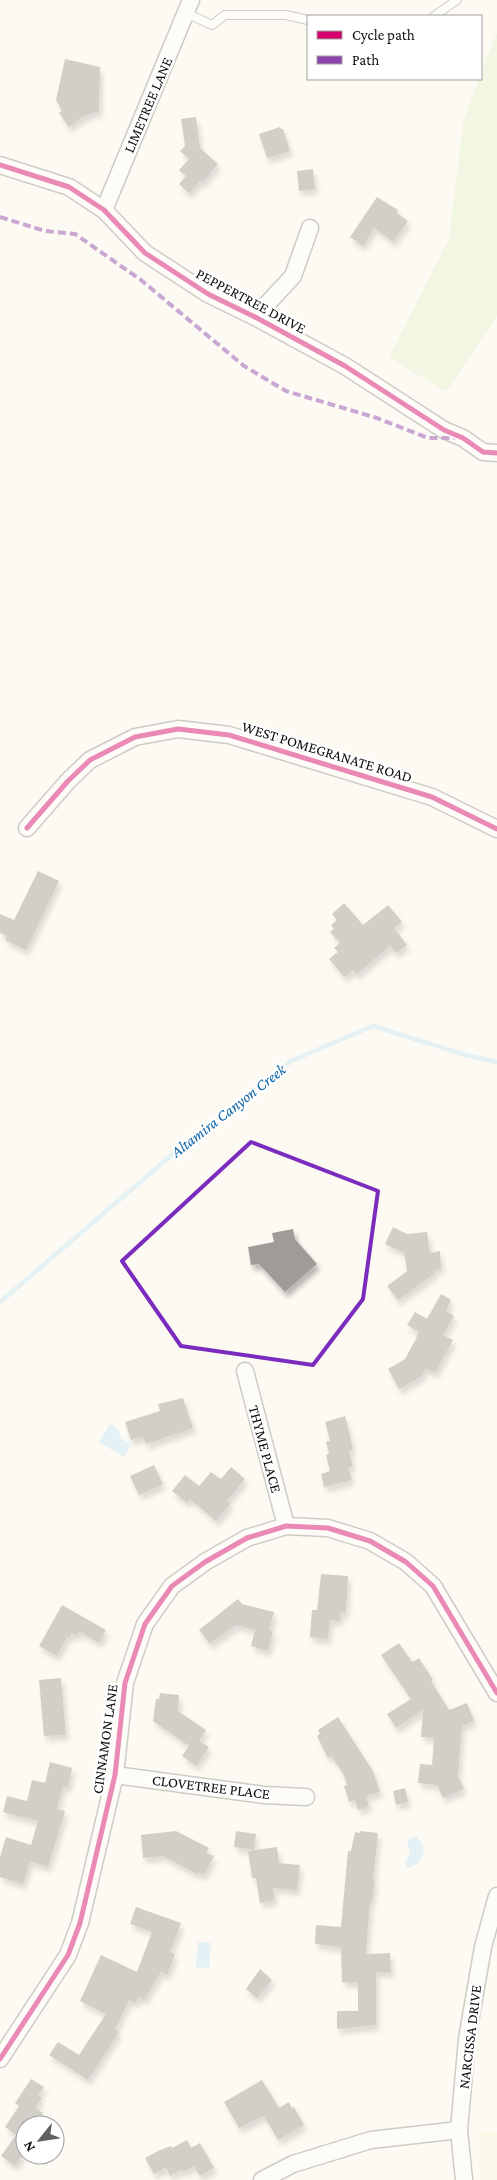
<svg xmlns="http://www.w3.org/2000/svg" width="497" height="2180" font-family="'Crimson Pro',serif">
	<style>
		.farmland { fill: #f9f7de }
		.green { fill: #e5f3d1 }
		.water { fill: #c7e6f8 }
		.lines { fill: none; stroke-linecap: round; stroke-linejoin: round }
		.stream { stroke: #c7e6f8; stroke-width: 4.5 }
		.building { fill: #9f9c98; filter: url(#shadow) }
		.service-casing { stroke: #959491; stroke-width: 10 }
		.minor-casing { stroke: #959491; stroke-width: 19 }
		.service { stroke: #fffefd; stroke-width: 8 }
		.minor { stroke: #fffefd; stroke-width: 16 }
		.quiet { stroke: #8e44ad; stroke-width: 4; stroke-dasharray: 8 4; stroke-linecap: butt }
		.cycleway-casing { stroke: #fff; stroke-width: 8 }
		.cycleway { stroke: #d6006c; stroke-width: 5 }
		.marked { fill: none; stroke: #7b2cbf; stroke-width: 4; stroke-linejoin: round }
		.labels { text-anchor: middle; stroke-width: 5; stroke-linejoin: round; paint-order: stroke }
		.street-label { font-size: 15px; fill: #0e0e0e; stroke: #fff }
		.water-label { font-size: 16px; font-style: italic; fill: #0e64a9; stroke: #fff }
	</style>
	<defs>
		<filter id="shadow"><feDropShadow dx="3" dy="5.5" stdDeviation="2.5" flood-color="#0004"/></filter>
	</defs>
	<rect width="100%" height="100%" fill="#fcfaf2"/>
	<!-- farmland -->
	<polygon class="farmland" points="479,2130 497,2132 497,2180 480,2180"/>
	<!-- green -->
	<polygon class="green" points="497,32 497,316 446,392 389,357 449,239 464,119"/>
	<!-- water -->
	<g class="water">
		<polygon points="110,1424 118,1429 121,1438 131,1445 124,1457 99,1442"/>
		<polygon points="416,1836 422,1844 424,1853 416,1865 408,1868 405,1864 410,1852 407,1842 411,1837"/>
		<polygon points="198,1942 211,1943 209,1968 196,1967"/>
	</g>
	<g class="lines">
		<!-- stream -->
		<polyline class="stream" points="0,1302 174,1153 291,1061 373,1026 466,1055 497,1062"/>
	</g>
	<!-- building -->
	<g class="building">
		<polygon points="65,59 100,67 99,111 82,117 69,127 59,113 62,111 56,100"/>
		<polygon points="196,117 200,148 218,164 203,182 201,180 189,193 179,184 186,176 179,170 189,159 180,151 185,146 181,119"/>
		<polygon points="280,127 281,129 283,129 290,151 267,158 259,134"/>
		<polygon points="313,169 315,189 299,191 297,171"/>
		<polygon points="377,197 398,210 397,213 408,221 393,242 374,228 363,246 350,237"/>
		<polygon points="38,871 59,881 26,950 5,940 7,936 0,933 0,914 14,920"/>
		<polygon points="344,903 363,925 388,905 402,922 394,928 407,945 396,953 390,946 357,974 353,970 344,977 329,959 338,952 334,948 340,943 330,932 334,929 331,925 337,920 332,914"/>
		<polygon points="393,1227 407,1234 427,1232 430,1253 440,1251 441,1269 434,1270 434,1274 398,1300 387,1286 407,1271 404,1253 385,1244"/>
		<polygon points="293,1229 295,1239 317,1264 285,1292 259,1264 251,1265 248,1247 274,1242 272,1233"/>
		<polygon points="441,1294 451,1300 446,1311 454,1316 443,1335 453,1340 435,1373 426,1368 421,1377 399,1389 388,1369 405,1359 417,1337 416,1336 419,1332 407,1325 415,1312 427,1319"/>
		<polygon points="183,1398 193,1428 146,1444 143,1437 131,1440 125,1422 160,1411 158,1404"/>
		<polygon points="345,1416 353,1449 349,1451 353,1466 348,1468 352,1480 324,1487 321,1474 330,1471 326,1455 329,1454 326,1442 330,1441 325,1422"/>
		<polygon points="154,1465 163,1484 139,1495 130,1476"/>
		<polygon points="231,1467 245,1479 227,1501 231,1503 216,1521 190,1499 187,1503 172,1491 185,1475 199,1486 211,1472 221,1479"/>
		<polygon points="321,1574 348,1576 346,1613 341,1612 340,1621 330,1620 328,1639 310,1637 312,1610 317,1610"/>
		<polygon points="238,1599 242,1604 274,1612 269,1631 273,1631 268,1651 251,1646 255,1630 236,1625 210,1644 199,1630"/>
		<polygon points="62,1605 106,1630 99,1643 79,1631 76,1636 72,1633 69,1638 67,1637 57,1656 39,1646"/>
		<polygon points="399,1643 412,1662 419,1658 433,1680 431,1681 449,1710 467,1703 474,1721 462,1726 458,1776 464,1789 443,1798 437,1785 418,1783 420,1764 432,1765 434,1738 421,1737 423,1710 396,1728 387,1714 411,1699 381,1655"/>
		<polygon points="61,1678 66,1735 44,1736 39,1680"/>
		<polygon points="160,1693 179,1695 178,1711 206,1730 199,1741 209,1747 196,1766 182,1756 189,1746 153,1721 156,1699 159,1699"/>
		<polygon points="338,1717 373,1771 380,1792 366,1796 369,1806 358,1810 355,1800 349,1802 344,1786 347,1785 343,1773 331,1756 328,1758 317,1736 320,1734 318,1730"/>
		<polygon points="50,1762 72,1768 68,1788 63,1786 57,1809 65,1811 48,1867 30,1861 23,1884 0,1877 0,1857 6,1837 31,1845 38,1821 3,1812 7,1796 27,1801 32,1780 45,1783"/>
		<polygon points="405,1788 408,1802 396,1805 393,1791"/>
		<polygon points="176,1831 209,1848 206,1853 214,1856 204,1875 198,1872 197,1874 163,1856 143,1858 141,1835"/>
		<polygon points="236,1831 256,1834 254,1850 234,1847"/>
		<polygon points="360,1831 378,1833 373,1880 375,1880 372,1901 370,1901 366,1954 390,1953 391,1972 376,1972 376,2025 337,2029 337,2011 358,2011 358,1982 342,1982 341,1947 315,1944 316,1925 341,1927 348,1851 351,1851 355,1832 360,1833"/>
		<polygon points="277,1847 279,1863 300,1865 297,1890 273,1888 275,1900 260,1903 256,1878 252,1878 248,1851"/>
		<polygon points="136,1907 181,1923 170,1952 175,1954 167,1975 161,1972 144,2000 138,1997 135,2003 129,2000 115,2029 119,2032 88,2080 49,2055 58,2042 79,2055 106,2014 80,2001 101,1955 137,1972 152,1932 130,1924"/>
		<polygon points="260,1969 272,1980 257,1998 246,1989"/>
		<polygon points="31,2079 44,2087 38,2095 42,2098 35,2108 43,2113 36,2125 25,2125 25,2143 19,2152 23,2154 15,2166 1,2156 16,2135 5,2127 19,2106 15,2103"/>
		<polygon points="262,2080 279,2108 289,2102 292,2108 294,2107 304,2125 278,2140 264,2116 239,2128 224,2102"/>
		<polygon points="187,2140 191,2148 200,2143 214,2168 200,2176 194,2166 183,2172 182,2169 170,2176 166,2167 154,2174 145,2158 160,2150 171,2146 172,2148"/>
	</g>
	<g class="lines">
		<!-- service casing -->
		<g class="service-casing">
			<g id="service">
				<polyline points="186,13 212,25 225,15 286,15 308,20"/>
				<polyline points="434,16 457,0"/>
			</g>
		</g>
		<!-- minor casing -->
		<g class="minor-casing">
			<g id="minor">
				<polyline points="0,165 69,187 104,210 145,253 208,294 255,317 345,366 444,430 463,438 483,452 497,453"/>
				<polyline points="104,210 191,0"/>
				<polyline points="255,317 293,276 310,228"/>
				<polyline points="27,828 68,781 90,760 135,737 178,729 229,735 432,797 497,829"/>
				<polyline points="245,1371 286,1526"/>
				<polyline points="115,1775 264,1795 306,1797"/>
				<polyline points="0,2059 68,1955 80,1923 115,1775 125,1683 145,1624 172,1586 205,1562 247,1538 286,1526 328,1528 370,1541 406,1562 433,1586 497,1693"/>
				<polyline points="262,2180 293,2164 371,2140 459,2130"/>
				<polyline points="464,2180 459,2130 467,2039 483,1947 497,1896"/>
			</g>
		</g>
		<!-- service -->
		<use href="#service" class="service"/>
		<!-- minor -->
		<use href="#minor" class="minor"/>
		<!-- quiet -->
		<polyline class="quiet" points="0,217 45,231 75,234 141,280 244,366 286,391 377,418 428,438 455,438"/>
		<!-- cycleway casing -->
		<g class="cycleway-casing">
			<g id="cycleway">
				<polyline points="0,165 69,187 104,210 145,253 208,294 255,317 345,366 444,430 463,438 483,452 497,453"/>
				<polyline points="27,828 68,781 90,760 135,737 178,729 229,735 432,797 497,829"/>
				<polyline points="0,2059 68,1955 80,1923 115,1775 125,1683 145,1624 172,1586 205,1562 247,1538 286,1526 328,1528 370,1541 406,1562 433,1586 497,1693"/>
			</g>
		</g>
		<!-- cycleway -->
		<use href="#cycleway" class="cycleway"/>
	</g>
	<!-- marked area -->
	<path d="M0 0H497V2180H0ZM 251,1142 L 378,1191 L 363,1299 L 313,1365 L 181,1346 L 122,1261 Z" fill="#fcfaf2" fill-opacity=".55" fill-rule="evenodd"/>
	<path class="marked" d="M 251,1142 L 378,1191 L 363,1299 L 313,1365 L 181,1346 L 122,1261 Z"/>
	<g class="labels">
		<!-- street labels -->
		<g class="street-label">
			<text transform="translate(148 105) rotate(-67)" y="5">LIMETREE LANE</text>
			<text transform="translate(251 301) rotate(28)" y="5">PEPPERTREE DRIVE</text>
			<text transform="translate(327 752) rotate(17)" y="5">WEST POMEGRANATE ROAD</text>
			<text transform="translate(265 1449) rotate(75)" y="5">THYME PLACE</text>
			<text transform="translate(105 1739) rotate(-82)" y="5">CINNAMON LANE</text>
			<text transform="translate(211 1787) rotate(7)" y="5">CLOVETREE PLACE</text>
			<text transform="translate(470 2037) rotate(-83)" y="5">NARCISSA DRIVE</text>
		</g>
		<!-- water labels -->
		<g class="water-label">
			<text transform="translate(228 1110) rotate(-38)" y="6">Altamira Canyon Creek</text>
		</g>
	</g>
	<!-- legend -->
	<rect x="307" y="15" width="175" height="65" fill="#ffffff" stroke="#9f9f9f"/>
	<rect x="317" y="31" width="25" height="8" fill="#d6006c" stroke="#9f9f9f"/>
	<text x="352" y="40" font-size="15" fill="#0e0e0e">Cycle path</text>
	<rect x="317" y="56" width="25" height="8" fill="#8e44ad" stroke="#9f9f9f"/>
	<text x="352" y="65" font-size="15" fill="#0e0e0e">Path</text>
	<!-- north arrow -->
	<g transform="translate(40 2140) rotate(240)"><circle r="24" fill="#ffffff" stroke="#9f9f9f"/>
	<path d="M0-4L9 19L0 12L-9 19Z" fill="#61615e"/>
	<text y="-8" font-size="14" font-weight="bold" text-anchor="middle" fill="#0e0e0e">N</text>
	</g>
</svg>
